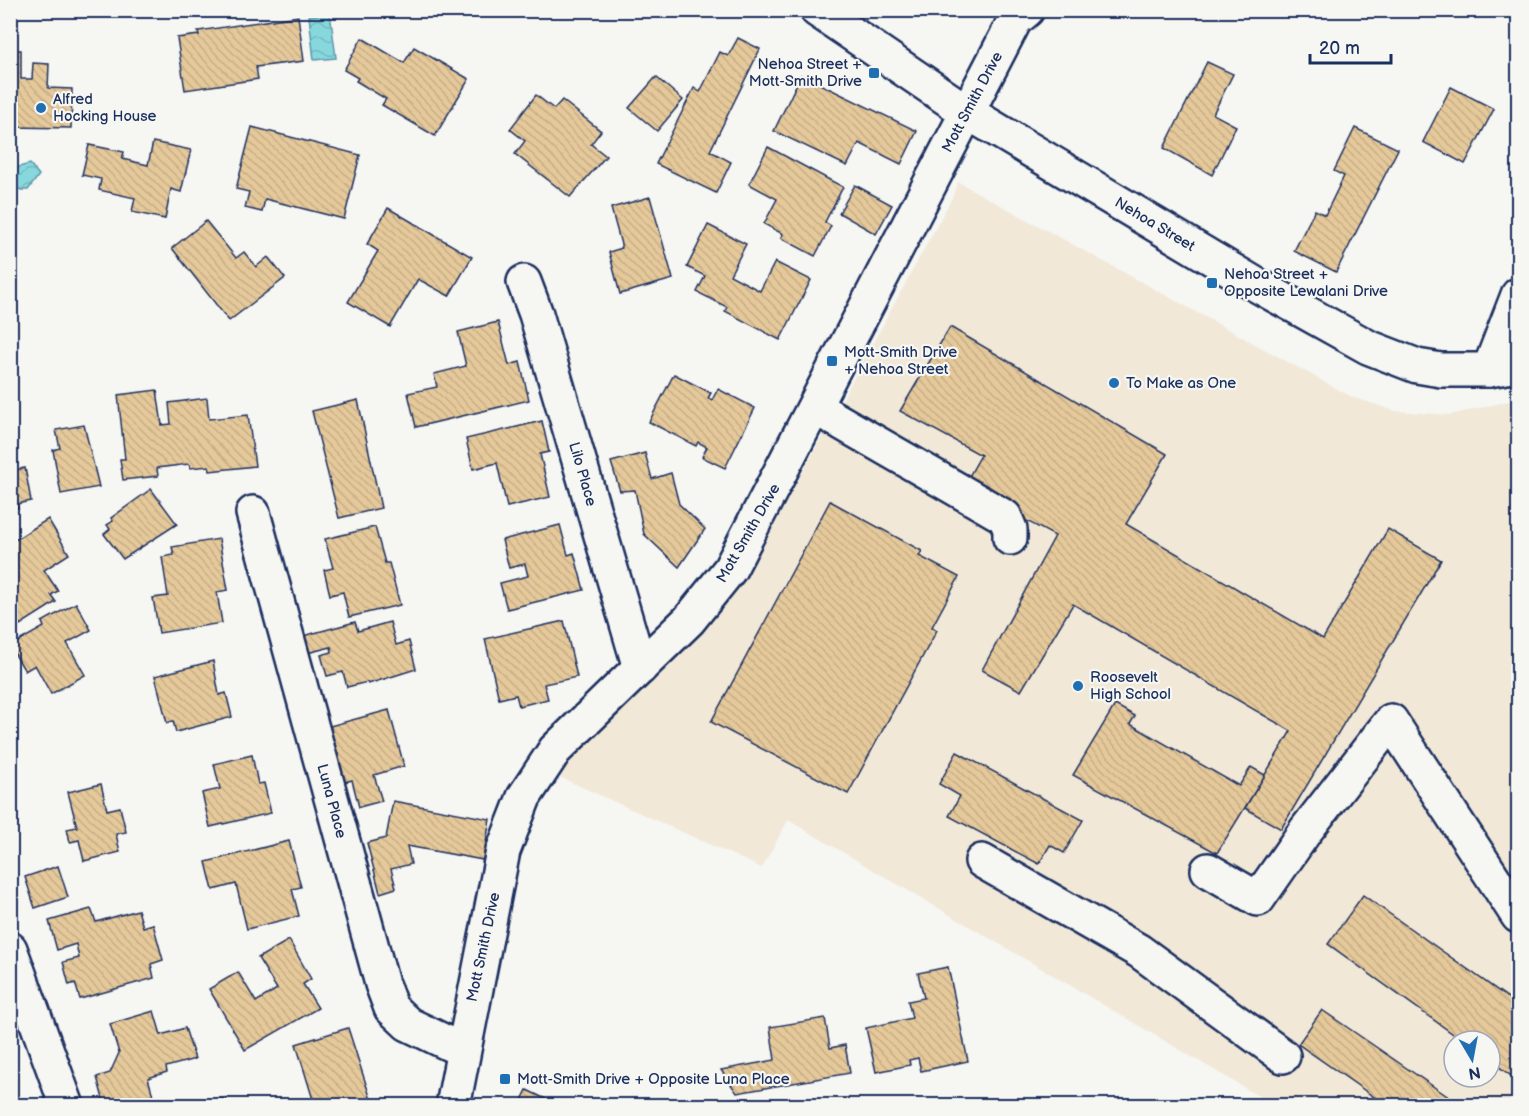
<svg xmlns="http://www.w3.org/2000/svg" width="1529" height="1116" font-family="'Balsamiq Sans',sans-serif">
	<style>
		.built { fill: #f1e8d8; fill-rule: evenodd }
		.water { fill: url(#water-waves); stroke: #5b94aa; stroke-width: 1.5 }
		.building { fill: url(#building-back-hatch); stroke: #1b2f5e; stroke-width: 1.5 }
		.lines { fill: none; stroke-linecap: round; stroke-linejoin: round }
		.minor-casing { stroke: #1b2f5e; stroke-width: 38 }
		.minor { stroke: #f6f6f2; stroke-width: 33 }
		.poi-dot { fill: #1f6fb2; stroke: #f6f6f2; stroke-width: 2 }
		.labels { text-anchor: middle; stroke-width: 4.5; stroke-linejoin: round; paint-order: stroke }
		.poi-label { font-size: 15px; fill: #1b2f5e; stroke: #f6f6f2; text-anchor: start }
		.street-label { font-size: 15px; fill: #1b2f5e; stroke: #f6f6f2 }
	</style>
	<defs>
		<pattern id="water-waves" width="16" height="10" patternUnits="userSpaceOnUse" patternTransform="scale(1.5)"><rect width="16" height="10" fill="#86d8dc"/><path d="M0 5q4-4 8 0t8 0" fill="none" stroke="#73babf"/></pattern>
		<pattern id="building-back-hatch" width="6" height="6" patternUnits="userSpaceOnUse" patternTransform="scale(1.5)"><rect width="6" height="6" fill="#e6c99a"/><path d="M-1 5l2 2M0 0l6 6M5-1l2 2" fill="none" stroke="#c5ad87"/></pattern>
	</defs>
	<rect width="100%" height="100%" fill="#f6f6f2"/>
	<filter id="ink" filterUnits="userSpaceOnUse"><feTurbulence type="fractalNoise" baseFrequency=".0167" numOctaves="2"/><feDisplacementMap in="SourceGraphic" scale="12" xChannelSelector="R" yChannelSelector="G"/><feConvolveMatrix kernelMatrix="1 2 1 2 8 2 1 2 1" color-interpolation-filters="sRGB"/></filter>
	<g filter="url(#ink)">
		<!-- built -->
		<path class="built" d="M 958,182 L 1352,397 L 1395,411 L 1450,415 L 1518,399 L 1518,1105 L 1271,1105 L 1262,1098 L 788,820 L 762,868 L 555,775 L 577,747 L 746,576 L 952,198 ZM 1454,1041 L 1490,1041 L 1490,1077 L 1454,1077 Z"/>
		<!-- water -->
		<g class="water">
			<polygon points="330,13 336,58 314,60 309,16"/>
			<polygon points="30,164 39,175 28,190 21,190 11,184 11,169"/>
		</g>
		<!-- building -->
		<g class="building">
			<polygon points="298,16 304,61 256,67 258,79 185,90 177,38 199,35 198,31"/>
			<polygon points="362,38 404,63 414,47 469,79 435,136 382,105 386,99 356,81 358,78 344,70"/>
			<polygon points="738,38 760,49 710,151 731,162 716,193 656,164 694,88 700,92 720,52 728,56"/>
			<polygon points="10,50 21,50 21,79 32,79 33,63 49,64 48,88 72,89 71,128 10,127"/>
			<polygon points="1207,62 1233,74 1213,114 1236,126 1212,175 1164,148"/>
			<polygon points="801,75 917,131 901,164 859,143 847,166 774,131"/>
			<polygon points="656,77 683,100 657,131 629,108"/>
			<polygon points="1451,87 1494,109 1465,164 1423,142"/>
			<polygon points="536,95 554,109 562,100 601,131 591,144 606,156 570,197 515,154 525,141 510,129"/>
			<polygon points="252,127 360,155 344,219 265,199 262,212 245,208 249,192 236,189"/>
			<polygon points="1355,128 1398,149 1336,272 1294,251 1315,210 1325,215 1344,176 1334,171"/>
			<polygon points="153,142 191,150 181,192 171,189 165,219 132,212 135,198 99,190 101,179 82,175 89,145 124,152 122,159 148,165"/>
			<polygon points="768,147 843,187 825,222 831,226 815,256 781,238 783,234 764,224 777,199 749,184"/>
			<polygon points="855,185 892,205 876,234 839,213"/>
			<polygon points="650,197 673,279 620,294 609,252 622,248 611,208"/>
			<polygon points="388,208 472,257 449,296 418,279 390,327 348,302 378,251 367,244"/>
			<polygon points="206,221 236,258 244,252 256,267 268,257 285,278 229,321 172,248"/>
			<polygon points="708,225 746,244 730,275 760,291 775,262 811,280 780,340 725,311 727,307 697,292 705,276 687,267"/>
			<polygon points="498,322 509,365 520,362 529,400 416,427 408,393 437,387 434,374 466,366 458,332"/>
			<polygon points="950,327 1167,454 1126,524 1323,639 1388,529 1441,560 1281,829 1245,808 1291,731 1073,604 1021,691 982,670 1055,536 963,487 981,455 900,411"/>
			<polygon points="674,374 711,393 708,398 712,400 718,389 755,408 725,468 702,457 707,447 698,442 696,446 649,422"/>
			<polygon points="157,390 162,425 171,424 169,403 207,398 209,419 248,415 255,466 210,471 209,466 190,468 189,464 157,468 158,476 123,480 120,459 125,459 118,395"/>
			<polygon points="358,400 381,508 339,518 312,411"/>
			<polygon points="542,421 549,452 540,454 550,497 507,507 497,463 473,469 466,439"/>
			<polygon points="84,425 99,487 61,494 53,450 60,448 56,430"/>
			<polygon points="645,453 652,479 671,473 679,504 705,529 679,567 644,534 635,490 620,491 611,462"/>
			<polygon points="25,468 31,501 17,504 18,508 10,509 10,471"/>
			<polygon points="151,489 177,524 123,559 104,534 110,529 107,525 113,521 111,518"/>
			<polygon points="830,501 922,551 919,556 959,577 932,627 937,630 848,794 711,722"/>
			<polygon points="48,519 69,554 44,570 58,591 51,595 56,602 20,625 11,610 14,608 10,602 10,543"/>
			<polygon points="560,525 568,555 574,553 584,590 507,609 500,583 528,576 525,564 509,568 502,540"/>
			<polygon points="375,527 385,563 389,563 400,605 349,617 343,592 330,595 324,570 333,568 325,539"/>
			<polygon points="219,539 228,590 217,592 222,623 159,633 153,598 168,596 162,557 174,555 172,547"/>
			<polygon points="76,603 91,630 67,643 85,675 51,694 35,665 25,671 10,646 44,627 42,622"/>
			<polygon points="564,621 577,677 544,684 548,699 519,706 516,695 499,699 485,639"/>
			<polygon points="355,622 358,631 390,622 396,645 409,641 416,669 368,684 367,682 347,687 343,672 327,676 321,655 332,652 331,647 307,653 303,636"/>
			<polygon points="213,661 219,695 226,693 232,717 176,732 173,721 167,723 155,676"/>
			<polygon points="1115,705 1135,716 1130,724 1239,786 1251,767 1265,775 1217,853 1073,775"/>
			<polygon points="389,710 404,766 374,775 382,801 359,807 352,780 345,782 330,726"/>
			<polygon points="957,752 1083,820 1064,853 1050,845 1039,864 949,816 960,796 939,784"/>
			<polygon points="252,755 258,784 264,783 271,813 210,827 202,793 220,789 214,764"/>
			<polygon points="101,784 107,810 120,807 126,832 116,834 120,852 84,861 79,840 70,842 67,829 77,827 68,792"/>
			<polygon points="393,801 490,819 483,860 407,846 411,864 391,869 396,888 380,893 367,843 386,838"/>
			<polygon points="289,841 301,887 292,889 299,916 247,929 236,884 213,890 206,862"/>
			<polygon points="58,866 68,897 35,908 25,877"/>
			<polygon points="1363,895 1518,1005 1518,1081 1490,1060 1490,1041 1463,1041 1328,944"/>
			<polygon points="91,909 96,922 138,910 143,927 153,924 163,960 151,964 154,978 80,999 75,983 69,985 63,962 79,958 76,944 57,950 49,921"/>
			<polygon points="289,940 311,979 303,984 318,1008 245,1050 209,989 238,972 256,1002 277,989 258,958"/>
			<polygon points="948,967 968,1061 921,1071 918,1058 909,1060 910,1065 876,1072 866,1028 912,1018 908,1001 924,998 918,973"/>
			<polygon points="1322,1010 1453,1100 1457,1106 1387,1106 1298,1044"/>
			<polygon points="154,1011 161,1035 185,1028 195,1059 166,1067 167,1072 148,1078 153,1096 121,1106 105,1106 97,1077 110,1073 119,1053 110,1024"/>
			<polygon points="825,1018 830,1048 845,1045 850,1073 737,1093 721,1070 775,1060 770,1027"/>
			<polygon points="348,1028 373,1106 315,1106 296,1044"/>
			<polygon points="527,1090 560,1106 519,1106"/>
			<polygon points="226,1098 228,1106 192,1106"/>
		</g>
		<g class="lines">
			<!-- minor casing -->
			<g class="minor-casing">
				<g id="minor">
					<polyline points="817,10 967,112 1255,284 1368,347 1417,366 1441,370 1489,370 1518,365"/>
					<polyline points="524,282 536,314 640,668"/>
					<polyline points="1489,370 1518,295"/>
					<polyline points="816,408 1005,517 1010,529 1010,538"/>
					<polyline points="253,513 382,984 391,1008 408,1024 462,1050"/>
					<polyline points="982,861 1139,951 1283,1056"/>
					<polyline points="1208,870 1258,899 1306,830 1391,721 1518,916"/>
					<polyline points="10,949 67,1106"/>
					<polyline points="453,1106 503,851 524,797 555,750 689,620 730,569 1015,20 1027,10"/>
				</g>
			</g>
			<!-- minor -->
			<use href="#minor" class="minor"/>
		</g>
	</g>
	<!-- markers -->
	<g class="poi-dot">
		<rect x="868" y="67" width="12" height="12" rx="3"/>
		<circle cx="41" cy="108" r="6"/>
		<rect x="1206" y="277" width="12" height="12" rx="3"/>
		<rect x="826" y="355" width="12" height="12" rx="3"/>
		<circle cx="1114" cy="383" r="6"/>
		<circle cx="1078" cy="686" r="6"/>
		<rect x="499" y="1073" width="12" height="12" rx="3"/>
	</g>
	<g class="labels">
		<!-- poi labels -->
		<g class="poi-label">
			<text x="862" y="69" text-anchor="end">Nehoa Street +<tspan x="862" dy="17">Mott-Smith Drive</tspan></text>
			<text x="53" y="104">Alfred<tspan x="53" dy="17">Hocking House</tspan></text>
			<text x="1224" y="279">Nehoa Street +<tspan x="1224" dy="17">Opposite Lewalani Drive</tspan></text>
			<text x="844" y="357">Mott-Smith Drive<tspan x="844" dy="17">+ Nehoa Street</tspan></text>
			<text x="1126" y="388">To Make as One</text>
			<text x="1090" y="682">Roosevelt<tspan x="1090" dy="17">High School</tspan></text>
			<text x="517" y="1084">Mott-Smith Drive + Opposite Luna Place</text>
		</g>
		<!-- street labels -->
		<g class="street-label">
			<text transform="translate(972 102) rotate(-62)" y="5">Mott Smith Drive</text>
			<text transform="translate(1155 224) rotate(31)" y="5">Nehoa Street</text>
			<text transform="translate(583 474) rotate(74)" y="5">Lilo Place</text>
			<text transform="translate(748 533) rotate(-60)" y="5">Mott Smith Drive</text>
			<text transform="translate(332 801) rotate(75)" y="5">Luna Place</text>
			<text transform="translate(483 947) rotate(-78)" y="5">Mott Smith Drive</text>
		</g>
	</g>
	<!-- margin -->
	<rect width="1529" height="1116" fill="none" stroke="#f6f6f2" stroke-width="36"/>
	<rect x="18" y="18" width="1493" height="1080" fill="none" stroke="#1b2f5e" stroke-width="2" filter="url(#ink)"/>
	<!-- north arrow -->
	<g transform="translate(1472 1059) rotate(170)"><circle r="28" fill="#f6f6f2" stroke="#9ea6b7" stroke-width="1.5"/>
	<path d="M0-4.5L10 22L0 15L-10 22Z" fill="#1f6fb2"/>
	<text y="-9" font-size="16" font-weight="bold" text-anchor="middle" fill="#1b2f5e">N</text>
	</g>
	<!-- scale -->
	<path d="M1310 54v9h81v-9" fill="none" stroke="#1b2f5e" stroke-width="3"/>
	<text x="1319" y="54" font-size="18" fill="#1b2f5e" stroke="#f6f6f2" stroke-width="4.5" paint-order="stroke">20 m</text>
</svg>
